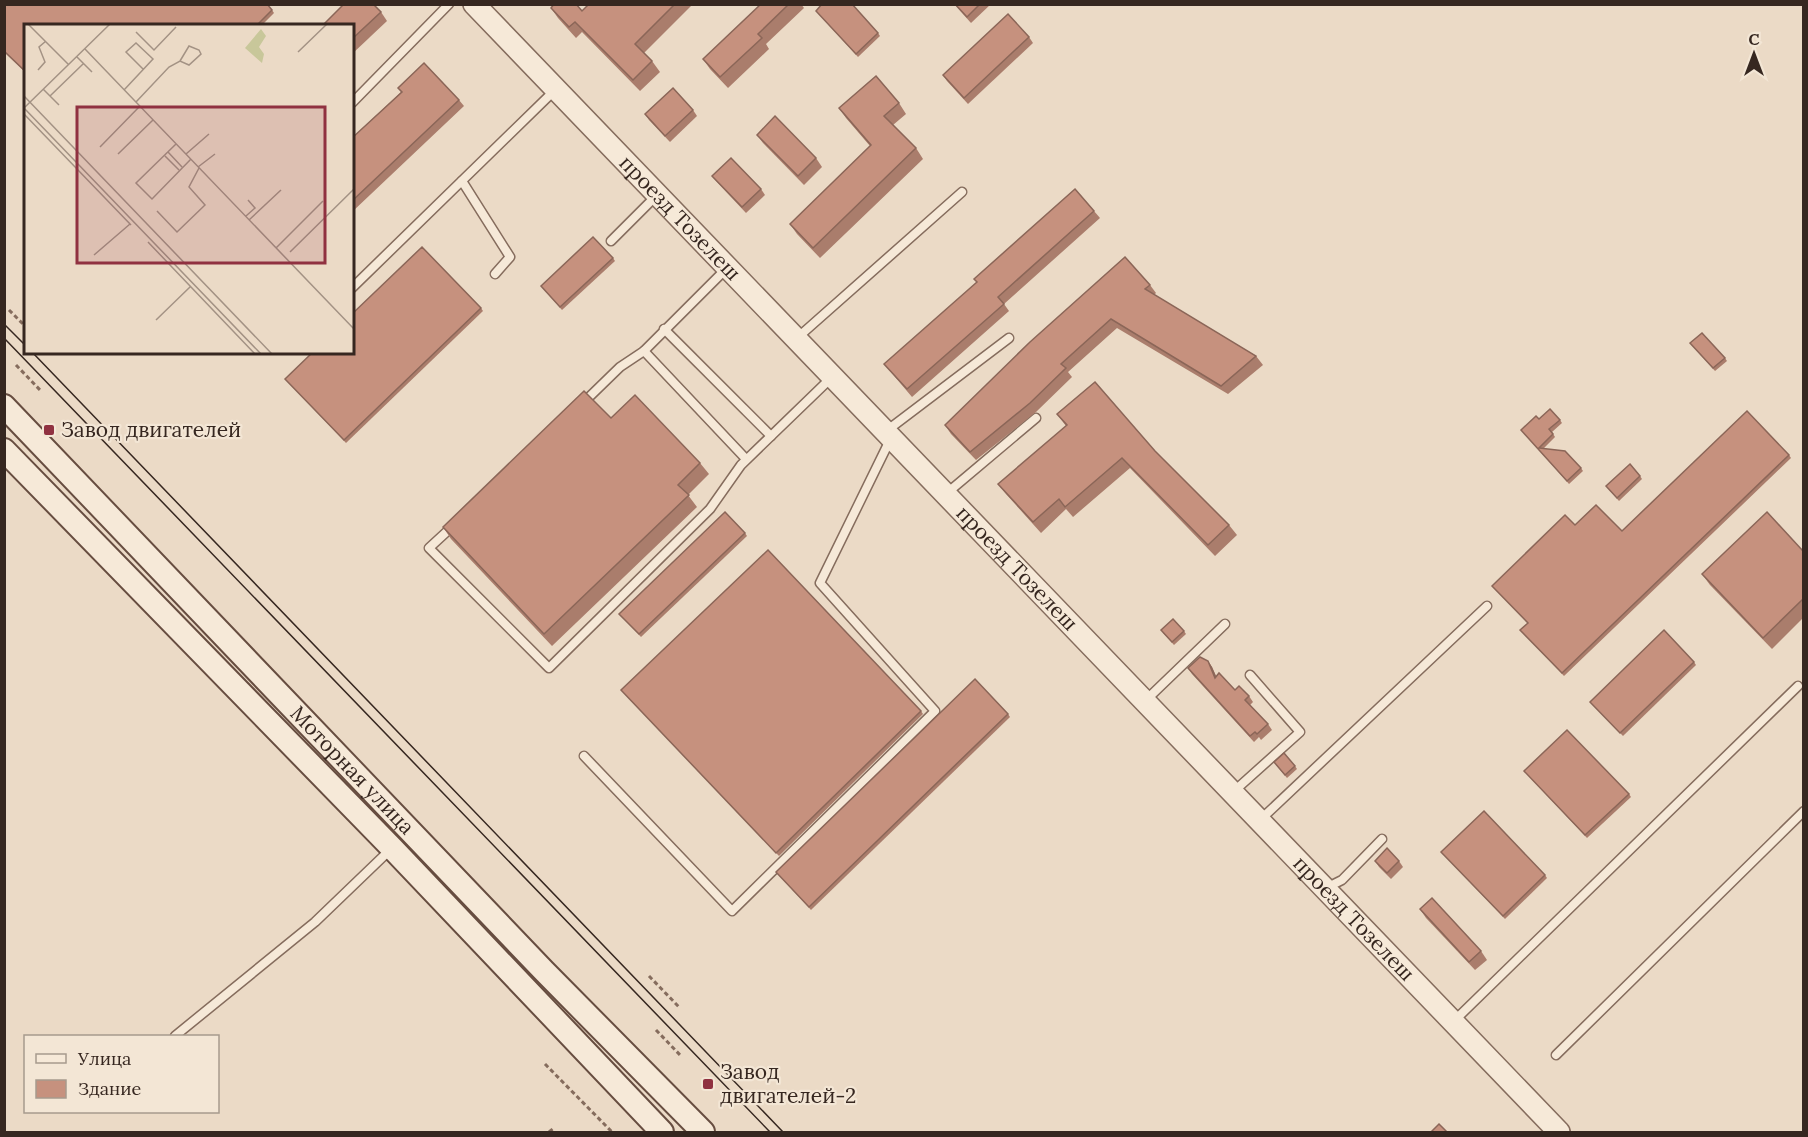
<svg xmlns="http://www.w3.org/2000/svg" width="1808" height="1137" font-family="Lora,serif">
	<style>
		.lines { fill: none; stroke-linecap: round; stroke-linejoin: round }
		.service-casing { stroke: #856c5d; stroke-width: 11 }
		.tertiary-casing { stroke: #856c5d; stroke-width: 24 }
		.secondary-casing { stroke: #674d40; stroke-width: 26 }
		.path { stroke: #856c5d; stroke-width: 3; stroke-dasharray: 4.5 3; stroke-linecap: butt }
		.service { stroke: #f6e9d8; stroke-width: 8 }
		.tertiary { stroke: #f6e9d8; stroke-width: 21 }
		.secondary { stroke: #f6e9d8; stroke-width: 22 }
		.tram { stroke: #362720; stroke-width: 1.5 }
		.wall { fill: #aa7d6c }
		.shaded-wall { fill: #8b6658 }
		.building { fill: #c6917e; stroke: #8b6658; stroke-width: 1.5 }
		.poi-dot { fill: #903140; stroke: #f3e6d5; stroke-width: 2 }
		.labels { text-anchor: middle; stroke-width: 4.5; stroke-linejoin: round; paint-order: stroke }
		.street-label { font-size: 21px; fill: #362720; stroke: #f3e6d5 }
		.poi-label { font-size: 21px; fill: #362720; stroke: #f3e6d5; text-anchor: start }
		.inset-road { fill: none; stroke: #a39284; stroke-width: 1.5 }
		.view { fill: #903140; fill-opacity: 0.15; stroke: #903140; stroke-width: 3 }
		.inset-edge { fill: none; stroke: #362720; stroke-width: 3 }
	</style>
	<rect width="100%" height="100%" fill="#ebdac6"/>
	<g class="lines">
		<!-- service casing -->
		<g class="service-casing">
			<g id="service">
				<polyline points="352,103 449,4"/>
				<polyline points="462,181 510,257 495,274"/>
				<polyline points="611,241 656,196"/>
				<polyline points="352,288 554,91"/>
				<polyline points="664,329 771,436"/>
				<polyline points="796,339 962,192"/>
				<polyline points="644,351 746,459"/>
				<polyline points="583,403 620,367 644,351 726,269"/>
				<polyline points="885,432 1009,338"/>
				<polyline points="947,493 1036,418"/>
				<polyline points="454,525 429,548 549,668 710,509 741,465 831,378"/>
				<polyline points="1144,702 1225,624"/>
				<polyline points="584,756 732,911 935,711 820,583 890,440"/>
				<polyline points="1232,793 1300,732 1250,675"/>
				<polyline points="1259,821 1487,606"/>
				<polyline points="1324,889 1342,880 1382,839"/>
				<polyline points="1453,1022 1798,686"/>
				<polyline points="175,1036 315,922 392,848"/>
				<polyline points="1556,1055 1804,811"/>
			</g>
		</g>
		<!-- tertiary casing -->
		<g class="tertiary-casing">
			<g id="tertiary">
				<path id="s1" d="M 474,4 L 1559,1132"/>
			</g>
		</g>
		<!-- secondary casing -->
		<g class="secondary-casing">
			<g id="secondary">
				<path id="s2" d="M 4,406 L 544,971 L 703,1132"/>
				<polyline points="4,450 392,848 662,1132"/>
			</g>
		</g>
		<!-- path -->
		<g class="path">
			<polyline points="9,310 26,327"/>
			<polyline points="16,365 41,391"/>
			<polyline points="649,976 679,1007"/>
			<polyline points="656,1030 682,1057"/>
			<polyline points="545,1064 612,1132"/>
			<polyline points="549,1132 554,1128"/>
		</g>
		<!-- service -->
		<use href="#service" class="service"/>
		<!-- tertiary -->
		<use href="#tertiary" class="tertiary"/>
		<!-- secondary -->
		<use href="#secondary" class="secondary"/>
		<!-- tram -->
		<g class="tram">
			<polyline points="4,324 26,346"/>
			<polyline points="4,338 770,1132"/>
			<polyline points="32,352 783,1132"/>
		</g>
	</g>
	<!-- wall -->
	<g class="wall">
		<polygon points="4,4 272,10 274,13 261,26 26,26 26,73 4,52"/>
		<polygon points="589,4 693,4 644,53 652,61 660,72 640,91 582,32 576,38 558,18 551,8 582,11"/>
		<polygon points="758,4 801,4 804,8 766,44 769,49 728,88 710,69 703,59 759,6"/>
		<polygon points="954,4 991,4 971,23"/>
		<polygon points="816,11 878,33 880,36 858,57"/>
		<polygon points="381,12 387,21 352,54 352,26"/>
		<polygon points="1029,37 1033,43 968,104 947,81 943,75"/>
		<polygon points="398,88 459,100 464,106 352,212 352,138 401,92"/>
		<polygon points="899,103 906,114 893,125 916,148 923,159 820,258 797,234 790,224 870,146 846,118 839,108"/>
		<polygon points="693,110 697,116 670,142 649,120 645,114"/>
		<polygon points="757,135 816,158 822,167 804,185 763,143"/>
		<polygon points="712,176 761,189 765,195 746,213 716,181"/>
		<polygon points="1094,211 1100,218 1004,304 1009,311 912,397 890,371 884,364"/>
		<polygon points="613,258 615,261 562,310 541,286"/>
		<polygon points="1150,285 1156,293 1154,295 1256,356 1263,365 1228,394 1117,328 1068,372 1072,377 1036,412 976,460 951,434 945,425"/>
		<polygon points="481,308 483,311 346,443 285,379"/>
		<polygon points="1690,343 1725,358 1727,361 1715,371"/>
		<polygon points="1057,414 1155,451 1229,525 1237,535 1215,556 1130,468 1073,517 1066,509 1041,533 1006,494 998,484 1066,426"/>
		<polygon points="611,418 700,463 709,474 688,495 697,507 552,646 451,539 443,527"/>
		<polygon points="1539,419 1560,420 1562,423 1552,432 1555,437 1544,448 1581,468 1583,471 1569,484 1523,432"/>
		<polygon points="1789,455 1791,458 1564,676 1523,633 1520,630 1528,623 1492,586 1575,525 1622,531"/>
		<polygon points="1640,476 1642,479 1619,501 1606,486"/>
		<polygon points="745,533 747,536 641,637 619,614"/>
		<polygon points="1803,551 1803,618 1772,649 1710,585 1702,574"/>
		<polygon points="1184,631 1186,634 1174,645 1163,633"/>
		<polygon points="1208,661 1212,667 1216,676 1235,690 1249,696 1253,702 1250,705 1268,724 1272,730 1261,740 1259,737 1254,742 1192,674 1188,668"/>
		<polygon points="1694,662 1696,665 1623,736 1590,702"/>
		<polygon points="621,690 921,711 923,714 779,856"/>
		<polygon points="1008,714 1010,717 811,910 776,872"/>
		<polygon points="1276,765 1295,766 1297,769 1287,778"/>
		<polygon points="1524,771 1629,794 1631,797 1587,838"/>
		<polygon points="1441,852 1545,875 1547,878 1505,919"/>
		<polygon points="1375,861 1399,861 1403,867 1391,879 1379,867"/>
		<polygon points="1420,909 1481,951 1487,960 1475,970 1426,918"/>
	</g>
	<!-- shaded-wall -->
	<polygon class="shaded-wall" points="1208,661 1212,667 1219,683 1215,678"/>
	<!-- building -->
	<g class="building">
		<polygon points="4,4 267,4 272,10 256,26 26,26 26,72 4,51"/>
		<polygon points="344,4 373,4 381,12 352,39 352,26 322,26"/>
		<polygon points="554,4 576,4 582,11 589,4 675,4 635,44 652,61 633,80 575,22 569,27 551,8"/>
		<polygon points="761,4 789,4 758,34 762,38 720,77 703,59"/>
		<polygon points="822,4 852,4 878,33 856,54 816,11"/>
		<polygon points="955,4 980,4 967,17"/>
		<polygon points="1008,14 1029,37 964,98 943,75"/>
		<polygon points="424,63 459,100 352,201 352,138 402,92 398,88"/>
		<polygon points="876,76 899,103 884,116 916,148 813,248 790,224 871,145 839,108"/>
		<polygon points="673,88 693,110 665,136 645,114"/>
		<polygon points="775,116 816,158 798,176 757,135"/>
		<polygon points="731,158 761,189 742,207 712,176"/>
		<polygon points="1075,189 1094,211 998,297 1004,304 907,389 884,364 977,282 974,279"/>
		<polygon points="593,237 613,258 560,307 541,286"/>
		<polygon points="422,247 481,308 344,440 285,379 313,352 352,352 352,314"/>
		<polygon points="1125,257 1150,285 1145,289 1256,356 1221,386 1111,319 1061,364 1066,368 1030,403 970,452 945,425 1030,342"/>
		<polygon points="1702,333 1725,358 1713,368 1690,343"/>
		<polygon points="1095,382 1155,451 1229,525 1208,545 1122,458 1065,507 1059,499 1033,522 998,484 1067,425 1057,414"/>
		<polygon points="584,391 611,418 635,395 700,463 678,485 689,495 544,634 443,527"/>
		<polygon points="1550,409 1560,420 1549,429 1553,434 1539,448 1565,451 1581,468 1567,481 1521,430 1536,416 1539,419"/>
		<polygon points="1747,411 1789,455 1562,673 1520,630 1528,623 1492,586 1565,515 1575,525 1596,505 1622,531"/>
		<polygon points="1630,464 1640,476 1617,498 1606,486"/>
		<polygon points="725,512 745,533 639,634 619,614"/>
		<polygon points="1767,512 1803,551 1803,599 1763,638 1702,574"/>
		<polygon points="768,550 921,711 776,853 621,690"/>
		<polygon points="1173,619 1184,631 1172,642 1161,630"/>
		<polygon points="1664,630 1694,662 1620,733 1590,702"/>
		<polygon points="1200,657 1208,661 1215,678 1219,673 1235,690 1239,686 1249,696 1245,700 1268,724 1257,734 1255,732 1250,736 1188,668"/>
		<polygon points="975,679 1008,714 809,907 776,872"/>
		<polygon points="1567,730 1629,794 1585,835 1524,771"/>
		<polygon points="1284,753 1295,766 1285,775 1274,762"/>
		<polygon points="1484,811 1545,875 1503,916 1441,852"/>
		<polygon points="1387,848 1399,861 1387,873 1375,861"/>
		<polygon points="1432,898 1481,951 1469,962 1420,909"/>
		<polygon points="1439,1124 1447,1132 1431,1132"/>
	</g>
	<!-- markers -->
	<g class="poi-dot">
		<rect x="43" y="424" width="12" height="12" rx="3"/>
		<rect x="702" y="1078" width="12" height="12" rx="3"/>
	</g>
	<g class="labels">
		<!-- street labels -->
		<g class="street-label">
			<text dy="7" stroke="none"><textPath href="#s1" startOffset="297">проезд Тозелеш</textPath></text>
			<text dy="7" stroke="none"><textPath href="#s1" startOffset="783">проезд Тозелеш</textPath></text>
			<text dy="7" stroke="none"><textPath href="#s2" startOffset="504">Моторная улица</textPath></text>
			<text dy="7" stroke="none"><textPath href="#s1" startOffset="1269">проезд Тозелеш</textPath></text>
		</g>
		<!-- poi labels -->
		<g class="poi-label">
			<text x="61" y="437">Завод двигателей</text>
			<text x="720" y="1079">Завод<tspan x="720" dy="24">двигателей-2</tspan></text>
		</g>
	</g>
	<!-- overview -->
	<g transform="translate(24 24)">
		<rect width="330" height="330" fill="#ebdac6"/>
		<path d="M 237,5 L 242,12 L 235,23 L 240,30 L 238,39 L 221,24 Z" fill="#c8c79a"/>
		<path class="inset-road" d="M 4,0 L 45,41M 112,8 L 130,26 L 152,3M 61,25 L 330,305M 274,28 L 303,0M 53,33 L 68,48M 14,46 L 21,38 L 15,23 L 22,17M 19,65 L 35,81M 100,66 L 129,35 L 112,19 L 102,28 L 119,45M 0,72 L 248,330M 26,72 L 59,40M 112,78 L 145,43 L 156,37 L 165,41 L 177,30 L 175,26 L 165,22 L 156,37M 0,84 L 86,0M 0,84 L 237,330M 0,90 L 107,201M 152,120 L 112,159 L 128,175 L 167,135M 76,123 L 116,82M 144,128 L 158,143M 94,130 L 129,96M 162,130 L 185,110M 141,132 L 155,146M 174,143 L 191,130M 133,187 L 153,208 L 181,181 L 165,163 L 175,144M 222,192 L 231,184 L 224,176M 225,196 L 257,166M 124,218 L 231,330M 252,224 L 299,177M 266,228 L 330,165M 70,231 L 106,200M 132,296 L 166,263"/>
		<path class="view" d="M 53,83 L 301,83 L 301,239 L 53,239 Z"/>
		<rect width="330" height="330" class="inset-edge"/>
	</g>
	<!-- border -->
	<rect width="1808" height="1137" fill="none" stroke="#362720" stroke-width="12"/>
	<!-- legend -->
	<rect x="24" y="1035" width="195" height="78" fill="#f3e6d5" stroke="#a79a8d" stroke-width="1.5"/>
	<rect x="36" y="1054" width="30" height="9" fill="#f6e9d8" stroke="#a79a8d" stroke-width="1.5"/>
	<text x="78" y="1065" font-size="18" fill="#362720">Улица</text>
	<rect x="36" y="1080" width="30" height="18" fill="#c6917e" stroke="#a79a8d" stroke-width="1.5"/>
	<text x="78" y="1095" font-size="18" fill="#362720">Здание</text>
	<!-- north arrow -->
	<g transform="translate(1754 54)" stroke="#f3e6d5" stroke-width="4.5" paint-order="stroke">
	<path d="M0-4.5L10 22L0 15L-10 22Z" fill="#362720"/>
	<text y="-9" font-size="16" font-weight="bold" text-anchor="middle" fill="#362720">С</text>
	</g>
</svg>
